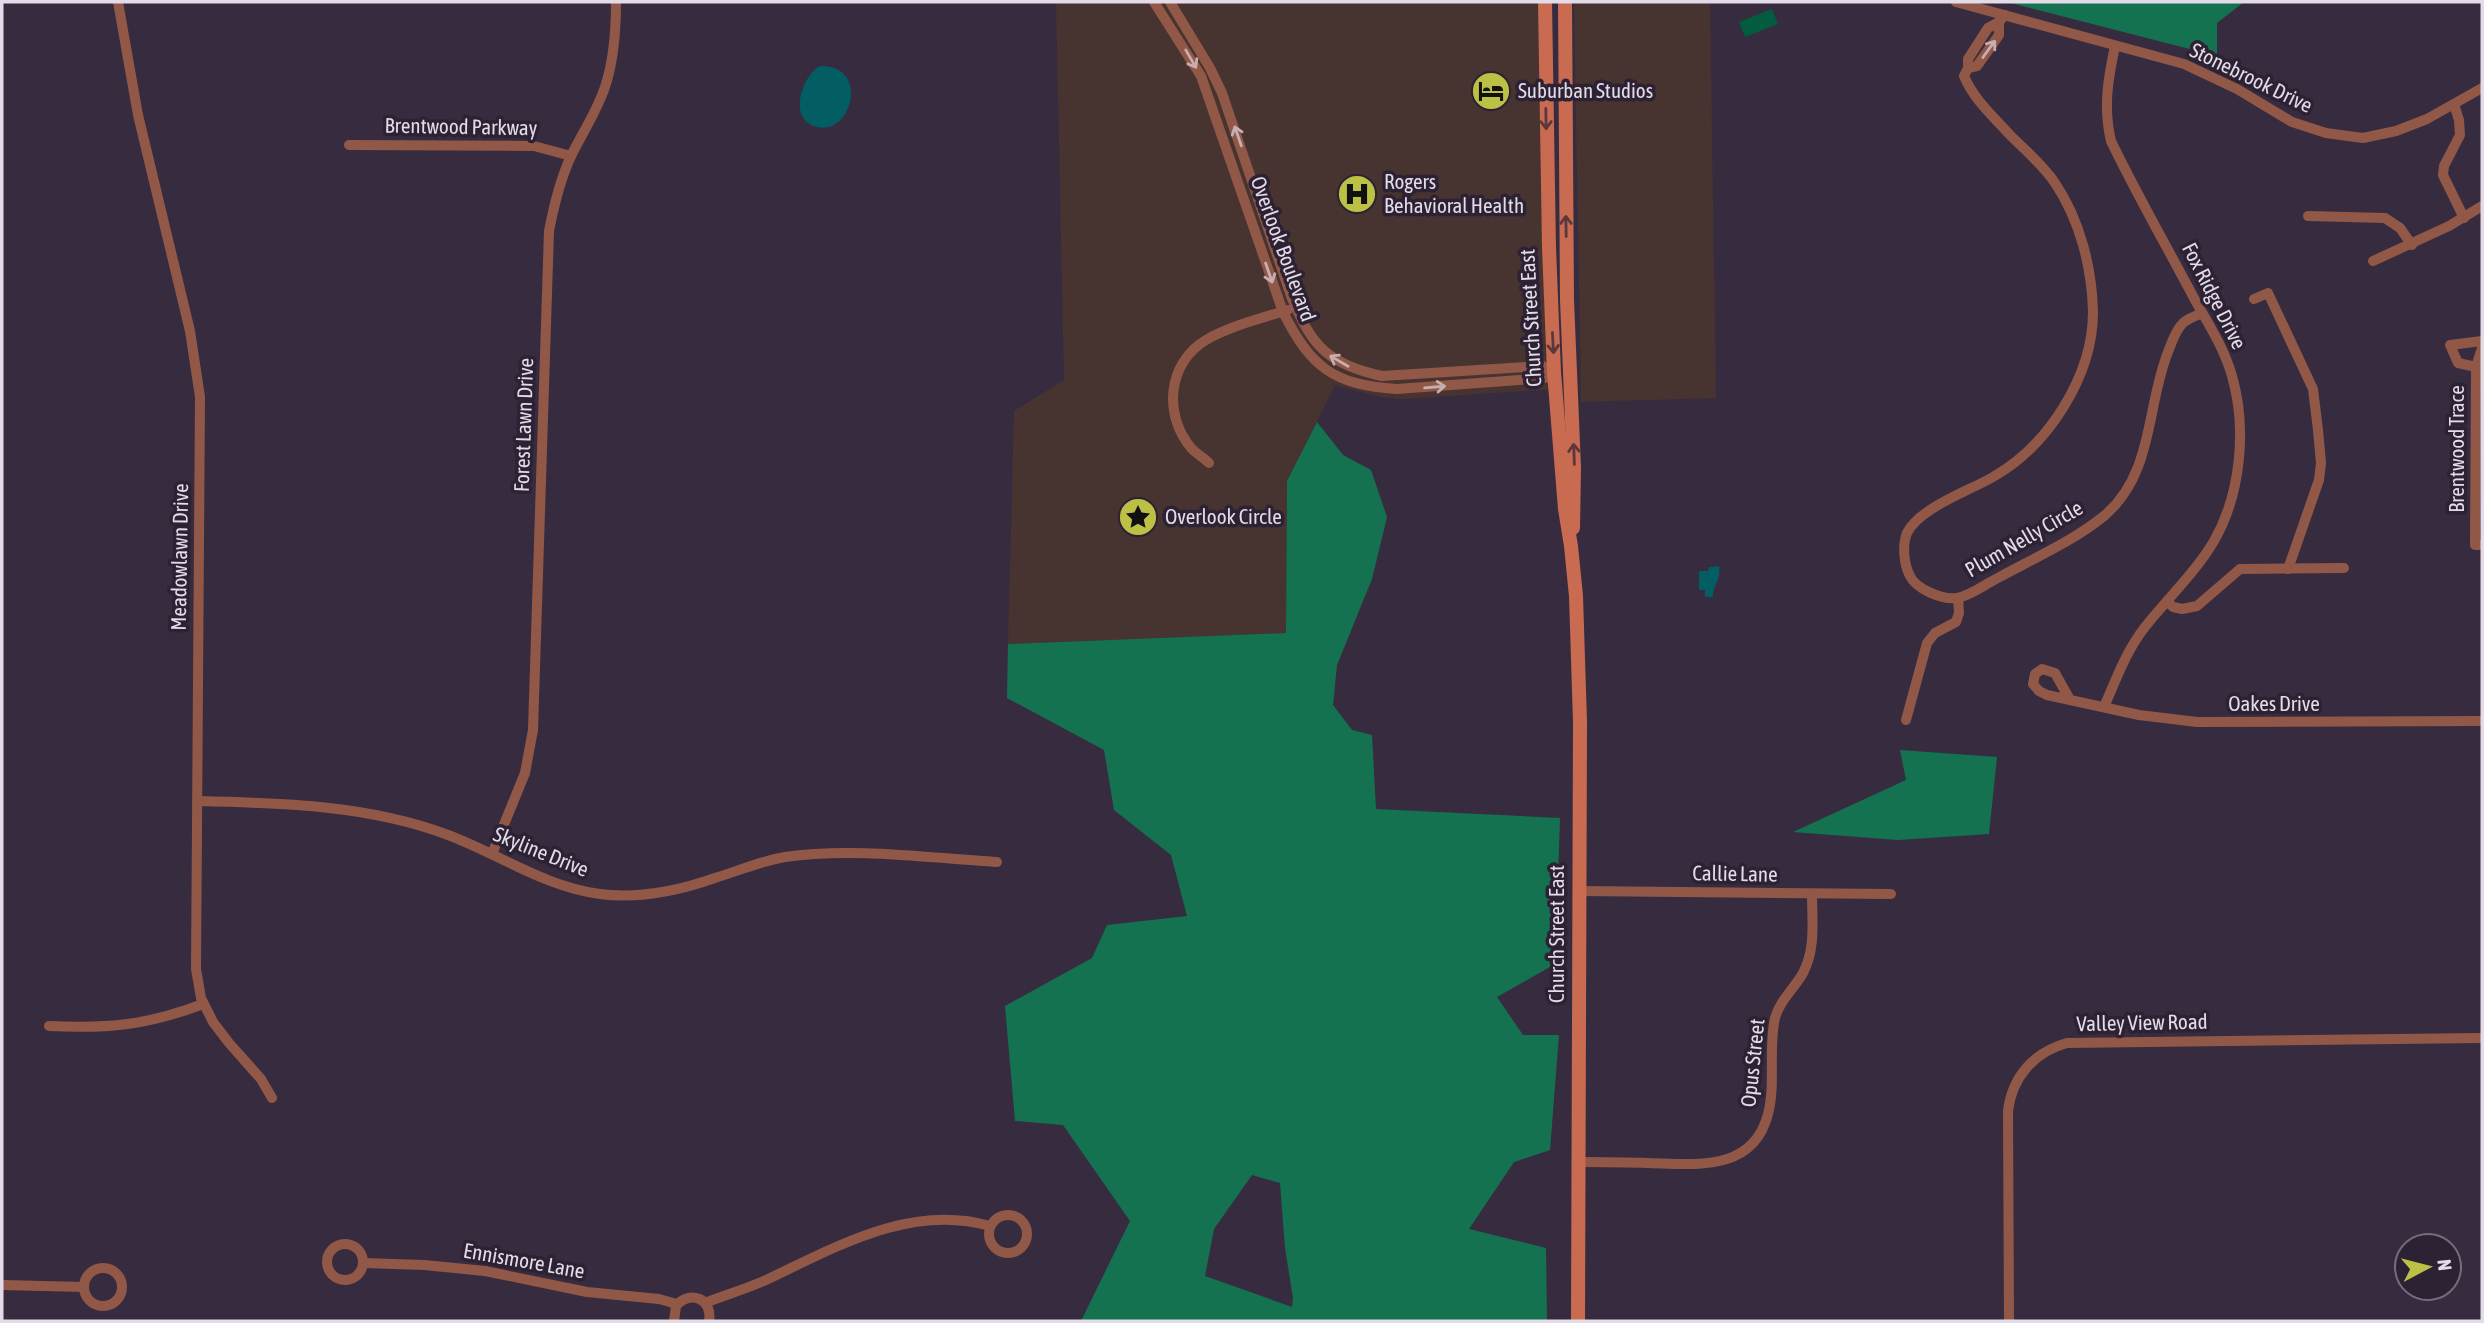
<svg xmlns="http://www.w3.org/2000/svg" width="2484" height="1323" font-family="'Asap Condensed',sans-serif">
	<style>
		.commercial { fill: #473330 }
		.green { fill: #015c40 }
		.forest { fill: #157251; fill-rule: evenodd }
		.water { fill: #035e63 }
		.lines { fill: none; stroke-linecap: round; stroke-linejoin: round }
		.minor { stroke: #925847; stroke-width: 10 }
		.secondary { stroke: #c86b51; stroke-width: 14 }
		.oneway { stroke: #c7aeb0 }
		.oneway2 { stroke: #5c383d }
		.labels { text-anchor: middle; stroke-width: 7; stroke-linejoin: round; paint-order: stroke }
		.street-label { font-size: 21px; fill: #e3dce8; stroke: #2d2234 }
		.poi-label { font-size: 21px; fill: #e3dce8; stroke: #2d2234; text-anchor: start }
	</style>
	<rect width="100%" height="100%" fill="#372c3f"/>
	<!-- commercial -->
	<g class="commercial">
		<polygon points="1056,2 1539,2 1552,389 1404,399 1381,397 1335,385 1287,481 1286,633 1008,644 1014,411 1064,380"/>
		<polygon points="1574,2 1710,2 1716,398 1581,402"/>
	</g>
	<!-- green -->
	<polygon class="green" points="1772,9 1778,24 1745,37 1739,22"/>
	<!-- forest -->
	<g class="forest">
		<polygon points="2007,2 2244,2 2217,23 2217,56"/>
		<path d="M 1317,422 L 1343,455 L 1371,470 L 1387,517 L 1372,579 L 1337,665 L 1333,705 L 1352,730 L 1372,735 L 1376,809 L 1560,818 L 1555,964 L 1497,997 L 1523,1035 L 1559,1035 L 1550,1150 L 1514,1162 L 1469,1229 L 1546,1248 L 1547,1321 L 1081,1321 L 1130,1221 L 1063,1125 L 1015,1121 L 1005,1006 L 1092,958 L 1107,925 L 1187,916 L 1171,855 L 1114,810 L 1104,750 L 1007,698 L 1008,644 L 1286,633 L 1287,481 ZM 1252,1175 L 1280,1183 L 1285,1248 L 1293,1298 L 1292,1307 L 1205,1276 L 1214,1229 Z"/>
		<polygon points="1900,750 1997,757 1989,834 1898,840 1793,832 1906,780"/>
	</g>
	<!-- water -->
	<g class="water">
		<path d="M 820,66 C 872,64 851,143 811,125 C 789,114 803,75 820,66 Z"/>
		<path d="M 1719,566 C 1721,581 1713,584 1713,597 L 1705,597 L 1705,590 L 1699,590 L 1699,571 L 1708,571 L 1709,567 Z"/>
	</g>
	<g class="lines">
		<!-- minor -->
		<g class="minor">
			<polyline points="118,2 138,115 190,331 200,397 196,969 201,998 213,1022 229,1043 261,1079 272,1098"/>
			<path d="M 1154,2 L 1201,76 L 1283,312 C 1311,368 1334,385 1397,389 L 1545,378 L 1548,372"/>
			<path d="M 1170,2 L 1210,68 L 1222,93 L 1291,296 C 1312,346 1327,364 1382,376 L 1543,366 L 1548,372 L 1552,372"/>
			<polyline points="1956,2 2184,64 2237,89 2292,122 2326,133 2363,138 2396,131 2427,119 2482,88"/>
			<path d="M 2005,15 L 1999,22 L 1988,28 L 1968,59 L 1968,68 L 1964,76 C 1974,100 1993,116 2010,135 C 2025,150 2043,165 2055,183 C 2080,220 2092,268 2093,312 C 2093,376 2048,446 1993,477 C 1969,491 1919,508 1907,533 C 1902,545 1904,565 1910,576 C 1916,589 1942,600 1957,598 C 1970,596 1984,585 1996,579 C 2032,559 2072,542 2104,516 C 2154,474 2146,407 2168,352 C 2172,342 2175,331 2183,323 C 2188,318 2196,316 2202,313"/>
			<polyline points="1968,68 1977,66 1999,35 1999,22"/>
			<polyline points="2454,104 2459,120 2460,135 2444,166 2443,175 2464,218"/>
			<polyline points="349,145 534,146 571,156"/>
			<polyline points="2308,216 2385,218 2400,228 2412,245"/>
			<polyline points="2373,261 2449,226 2482,206"/>
			<polyline points="2254,299 2268,293 2313,389 2318,430 2321,463 2319,480 2288,569"/>
			<polyline points="2482,348 2476,367 2475,545 2482,545"/>
			<polyline points="2476,367 2458,363 2450,345 2482,341"/>
			<path d="M 1209,463 C 1204,458 1197,454 1192,449 C 1163,416 1167,363 1206,340 C 1230,326 1262,318 1288,310"/>
			<polyline points="2167,601 2173,607 2182,609 2197,606 2240,569 2344,568"/>
			<polyline points="2069,698 2055,673 2042,669 2035,674 2033,684 2039,691 2047,695 2139,715 2197,722 2482,721"/>
			<path d="M 2104,707 C 2116,680 2126,651 2145,627 C 2168,598 2195,573 2214,541 C 2241,494 2247,428 2232,376 C 2224,348 2209,325 2195,300 C 2167,247 2137,195 2111,141 C 2103,107 2108,79 2115,46"/>
			<polyline points="1906,720 1927,643 1935,633 1956,622 1959,613 1958,598"/>
			<path d="M 197,801 C 281,803 369,805 448,835 C 499,854 545,887 600,894 C 639,899 678,891 715,878 C 738,871 761,861 785,857 C 853,847 929,858 997,862"/>
			<path d="M 492,854 L 525,773 L 533,730 L 549,231 C 554,205 560,179 572,154 C 583,132 597,111 605,87 C 614,60 616,30 616,2"/>
			<polyline points="1579,891 1891,894"/>
			<path d="M 49,1026 C 108,1029 148,1025 203,1004"/>
			<path d="M 1577,1162 C 1600,1162 1623,1162 1647,1163 C 1694,1164 1753,1173 1768,1114 C 1776,1084 1768,1049 1775,1018 C 1780,1000 1794,989 1803,973 C 1816,949 1812,920 1812,894"/>
			<circle cx="1008" cy="1234" r="19"/>
			<circle cx="345" cy="1262" r="18"/>
			<polyline points="363,1263 424,1265 485,1271 587,1292 659,1299 677,1304"/>
			<circle cx="103" cy="1287" r="19"/>
			<polyline points="2,1285 84,1287"/>
			<path d="M 705,1303 C 725,1295 746,1289 766,1280 C 836,1247 911,1203 990,1226"/>
			<path d="M 674,1321 L 676,1306 C 690,1289 713,1299 709,1321"/>
			<path d="M 2009,1321 L 2008,1111 C 2012,1077 2034,1052 2067,1043 L 2482,1038"/>
		</g>
		<!-- secondary -->
		<g class="secondary">
			<polyline points="1545,2 1549,248 1554,372 1565,509 1571,546 1576,596 1580,722 1578,1321"/>
			<polyline points="1565,2 1567,300 1574,468 1573,528"/>
		</g>
	</g>
	<!-- one-way arrows -->
	<defs><path id="oneway-shaft" d="M-6 0H5M1.5-3L5.5 0L1.5 3" fill="none" stroke-width="1.6" stroke-linecap="round" stroke-linejoin="round" transform="scale(1.75)"/></defs>
	<g class="oneway">
		<use href="#oneway-shaft" transform="translate(1989 49) rotate(-54)"/>
		<use href="#oneway-shaft" transform="translate(1191 59) rotate(60)"/>
		<use href="#oneway-shaft" transform="translate(1238 136) rotate(-109)"/>
		<use href="#oneway-shaft" transform="translate(1269 273) rotate(71)"/>
		<use href="#oneway-shaft" transform="translate(1339 361) rotate(-150)"/>
		<use href="#oneway-shaft" transform="translate(1435 387) rotate(-5)"/>
	</g>
	<g class="oneway2">
		<use href="#oneway-shaft" transform="translate(1546 119) rotate(89)"/>
		<use href="#oneway-shaft" transform="translate(1566 226) rotate(-91)"/>
		<use href="#oneway-shaft" transform="translate(1553 343) rotate(87)"/>
		<use href="#oneway-shaft" transform="translate(1574 454) rotate(-92)"/>
	</g>
	<!-- icons -->
	<defs>
		<g id="hotel-disc" transform="scale(2.0125)"><circle r="9.5" fill="#bcc044" stroke="#2d2234"/><path d="M-6-4.5h1.5V1H6V5H4.5V3h-9V5H-6ZM-4 0a1.8 1.8 0 1 1 3.6 0ZM.5 0V-2.5h3Q6-2.5 6 0Z" fill="#111"/></g>
		<g id="hospital-disc" transform="scale(2.0125)"><circle r="9.5" fill="#bcc044" stroke="#2d2234"/><path d="M-5-5h3v3.5h4V-5h3V5h-3V1.5h-4V5h-3Z" fill="#111"/></g>
		<g id="sight-disc" transform="scale(2.0125)"><circle r="9.5" fill="#bcc044" stroke="#2d2234"/><path d="M0-6L1.8-2.2L6-1.7L2.9 1.2L3.7 5.4L0 3.3L-3.7 5.4L-2.9 1.2L-6-1.7L-1.8-2.2Z" fill="#111"/></g>
	</defs>
	<g fill-rule="evenodd">
		<use href="#hotel-disc" x="1491" y="91"/>
		<use href="#hospital-disc" x="1357" y="194"/>
		<use href="#sight-disc" x="1138" y="517"/>
	</g>
	<g class="labels">
		<!-- street labels -->
		<g class="street-label">
			<text transform="translate(2251 78) rotate(26)" y="7">Stonebrook Drive</text>
			<text transform="translate(461 127) rotate(1)" y="7">Brentwood Parkway</text>
			<text transform="translate(1283 249) rotate(70)" y="7">Overlook Boulevard</text>
			<text transform="translate(2214 296) rotate(63)" y="7">Fox Ridge Drive</text>
			<text transform="translate(1531 318) rotate(-93)" y="7">Church Street East</text>
			<text transform="translate(524 425) rotate(-88)" y="7">Forest Lawn Drive</text>
			<text transform="translate(2457 449) rotate(-90)" y="7">Brentwood Trace</text>
			<text transform="translate(2024 539) rotate(-30)" y="7">Plum Nelly Circle</text>
			<text transform="translate(180 557) rotate(-89)" y="7">Meadowlawn Drive</text>
			<text x="2274" y="711">Oakes Drive</text>
			<text transform="translate(541 852) rotate(22)" y="7">Skyline Drive</text>
			<text transform="translate(1735 874) rotate(1)" y="7">Callie Lane</text>
			<text transform="translate(1557 934) rotate(-90)" y="7">Church Street East</text>
			<text transform="translate(2142 1023) rotate(-1)" y="7">Valley View Road</text>
			<text transform="translate(1753 1063) rotate(-84)" y="7">Opus Street</text>
			<text transform="translate(524 1261) rotate(10)" y="7">Ennismore Lane</text>
		</g>
		<!-- poi labels -->
		<g class="poi-label">
			<text x="1518" y="98">Suburban Studios</text>
			<text x="1384" y="189">Rogers<tspan x="1384" dy="24">Behavioral Health</tspan></text>
			<text x="1165" y="524">Overlook Circle</text>
		</g>
	</g>
	<!-- border -->
	<rect width="2484" height="1323" fill="none" stroke="#e3dce8" stroke-width="7"/>
	<!-- north arrow -->
	<g transform="translate(2428 1267) rotate(83)"><circle r="33" fill="#2d2234" stroke="#766c7c" stroke-width="2"/>
	<path d="M0-5L12 26L0 18L-12 26Z" fill="#bcc044"/>
	<text y="-10" font-size="19" font-weight="bold" text-anchor="middle" fill="#e3dce8">N</text>
	</g>
</svg>
